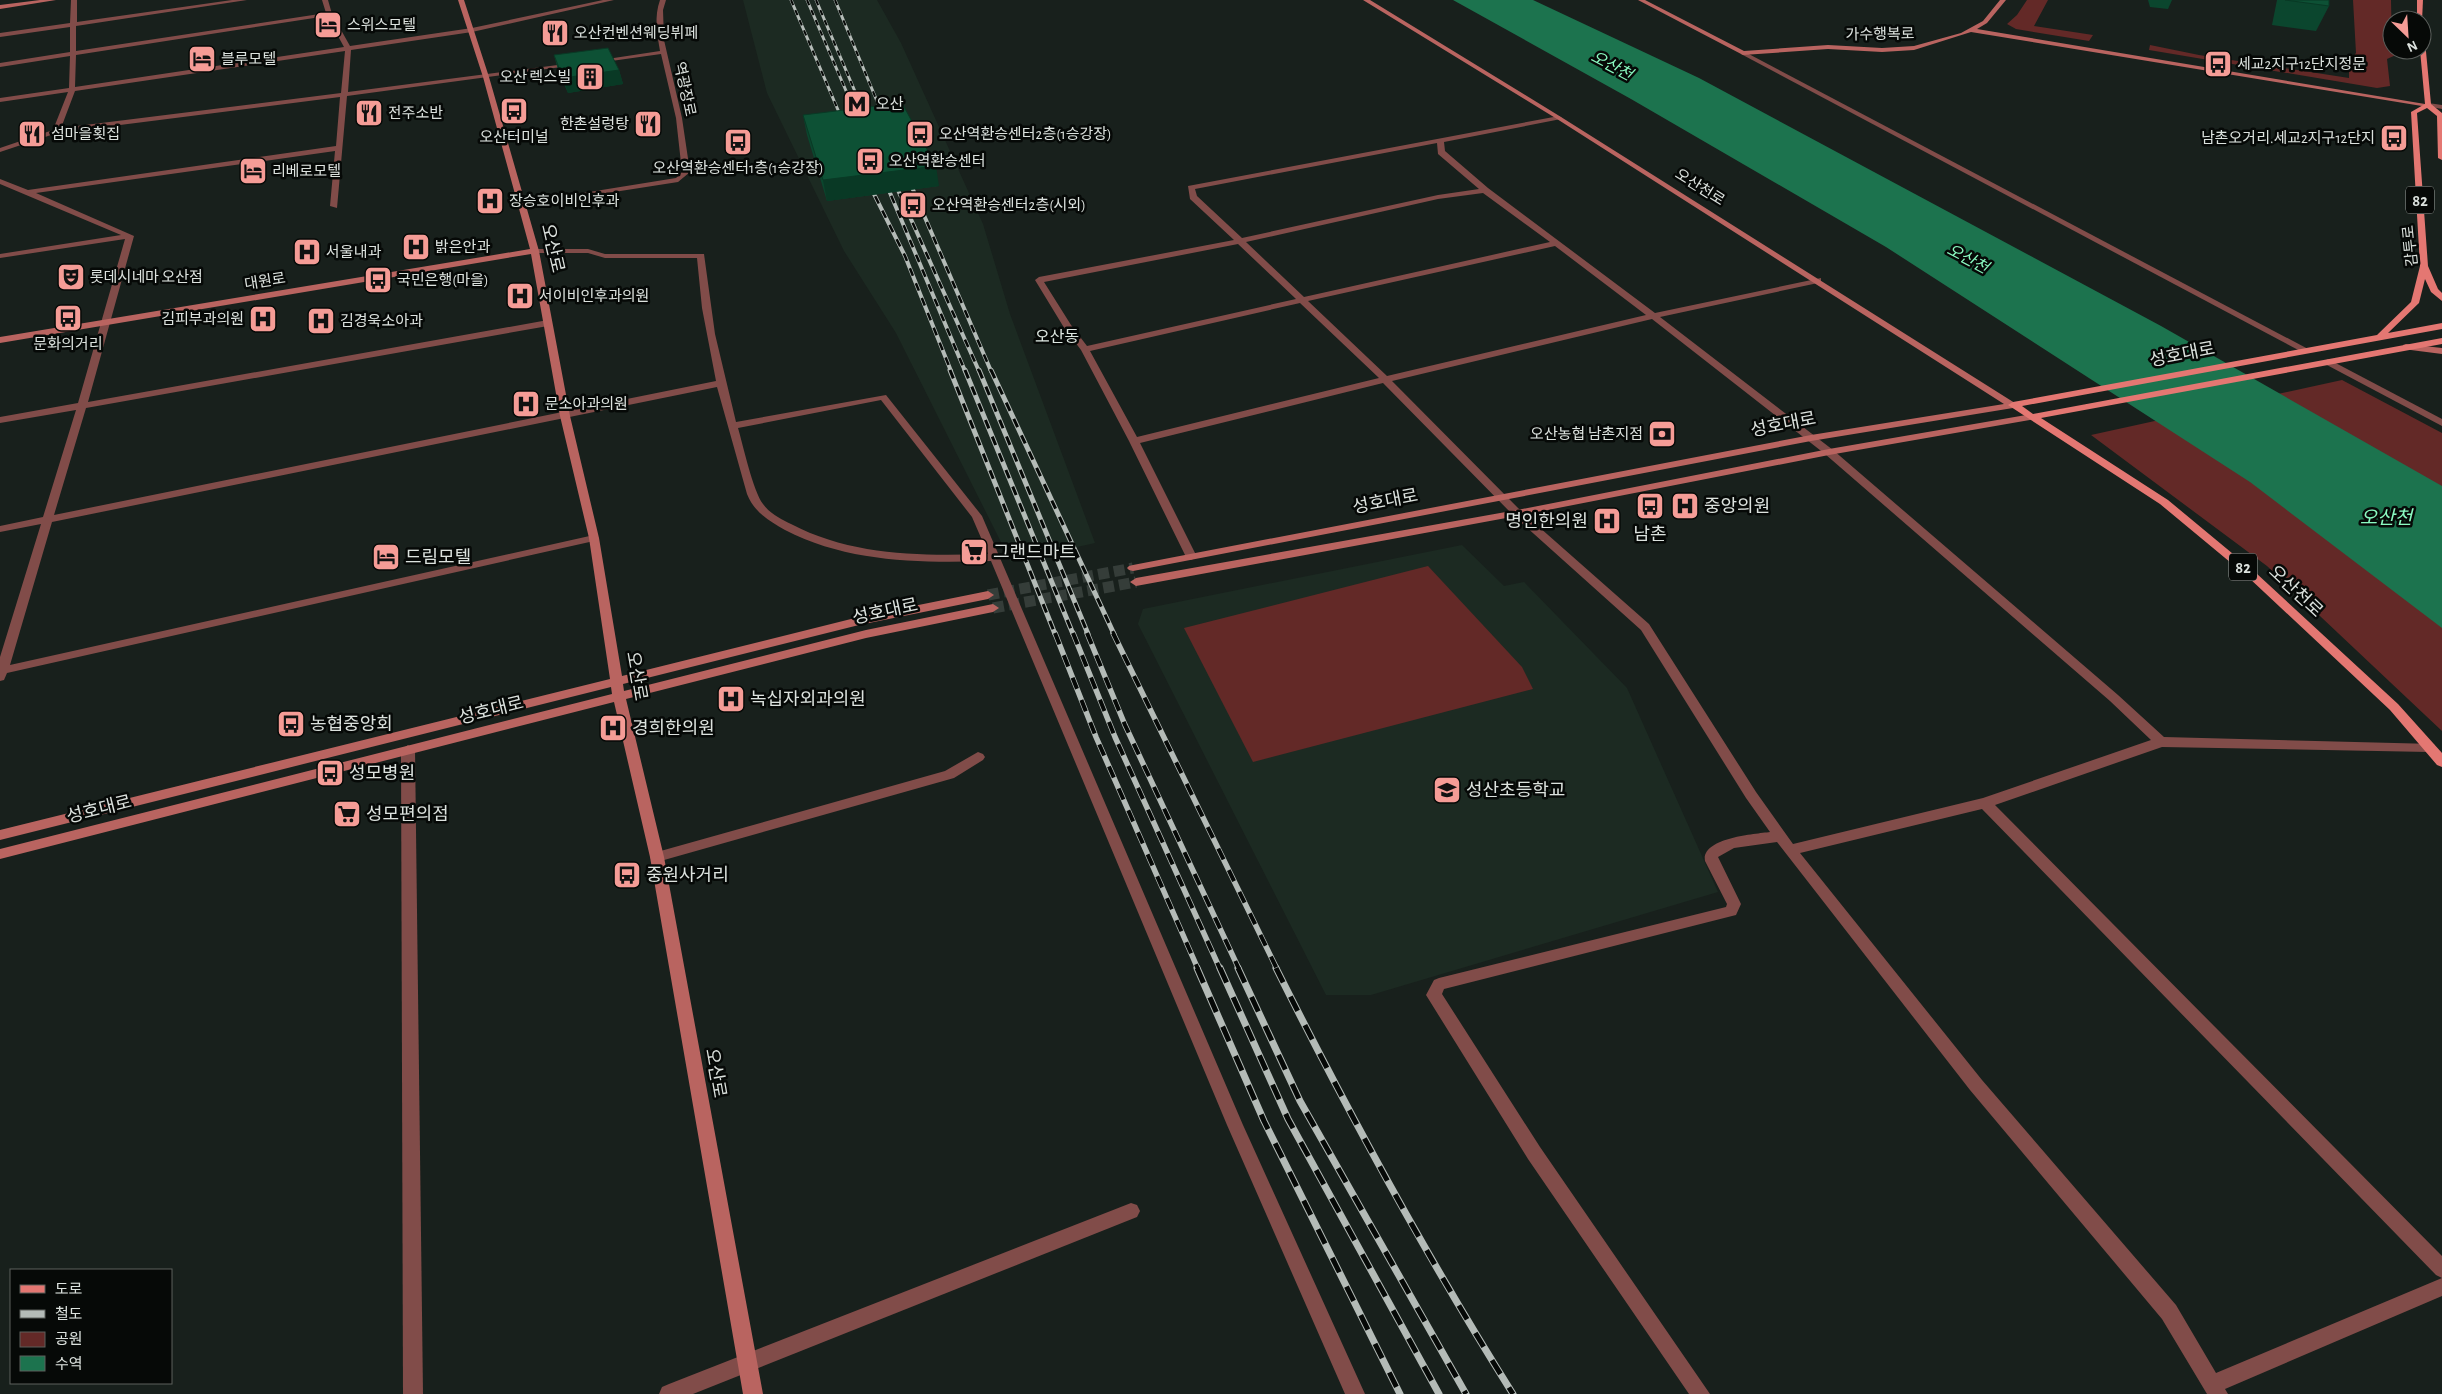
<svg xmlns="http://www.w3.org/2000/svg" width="2442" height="1394" font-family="'Alegreya Sans','Noto Sans KR',sans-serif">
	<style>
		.built { fill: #1c2a22 }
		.green { fill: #632927 }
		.water { fill: #1c734e }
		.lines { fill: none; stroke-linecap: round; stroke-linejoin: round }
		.secondary-tunnel { stroke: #353d39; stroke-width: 11; stroke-dasharray: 11 5; stroke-linecap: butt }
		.street { fill: #814c49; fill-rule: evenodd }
		.secondary { fill: #b96460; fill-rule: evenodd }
		.primary { fill: #e47772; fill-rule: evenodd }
		.rail-far4-casing { stroke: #b4bbb7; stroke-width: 3 }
		.rail-far3-casing { stroke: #b4bbb7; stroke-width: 4 }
		.rail-far2-casing { stroke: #b4bbb7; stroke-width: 5 }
		.rail-far1-casing { stroke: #b4bbb7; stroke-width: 5.5 }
		.rail-casing { stroke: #b4bbb7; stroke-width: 7 }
		.rail-far4 { stroke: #060907; stroke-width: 2; stroke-dasharray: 5.5; stroke-linecap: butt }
		.rail-far3 { stroke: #060907; stroke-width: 2.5; stroke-dasharray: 8; stroke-linecap: butt }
		.rail-far2 { stroke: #060907; stroke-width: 3; stroke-dasharray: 9; stroke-linecap: butt }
		.rail-far1 { stroke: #060907; stroke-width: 4; stroke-dasharray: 12; stroke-linecap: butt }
		.rail { stroke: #060907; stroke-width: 5; stroke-dasharray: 16; stroke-linecap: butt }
		.wall { fill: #0b462e }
		.shaded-wall { fill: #093925 }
		.building { fill: #0d5135; stroke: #093925 }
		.labels { text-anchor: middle; stroke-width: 5; stroke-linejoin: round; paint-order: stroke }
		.far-poi-label { font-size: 15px; fill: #dce2de; stroke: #060907; text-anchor: start }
		.far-street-label { font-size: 15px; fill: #dce2de; stroke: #060907 }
		.far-water-label { font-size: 16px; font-style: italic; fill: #8bfbc2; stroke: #060907 }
		.shield { fill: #060907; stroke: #9ca19e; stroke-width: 1 }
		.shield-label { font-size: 16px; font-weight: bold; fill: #dce2de }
		.far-quarter-label { font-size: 16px; fill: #dce6e0; stroke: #060907 }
		.street-label { font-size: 18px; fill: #dce2de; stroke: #060907 }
		.poi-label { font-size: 18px; fill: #dce2de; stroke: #060907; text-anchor: start }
		.water-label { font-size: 19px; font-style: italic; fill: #8bfbc2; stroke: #060907 }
	</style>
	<rect width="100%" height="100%" fill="#18201c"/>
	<!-- built -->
	<g class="built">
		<polygon points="743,0 877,0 901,43 983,224 1010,314 1095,543 1011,562 896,333 844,251 767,93"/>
		<polygon points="1462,545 1504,586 1524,582 1627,688 1718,892 1371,995 1326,995 1138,624 1143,609"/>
	</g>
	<!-- green -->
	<g class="green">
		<polygon points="2027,0 2048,0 2034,26 2093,35 2089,41 2016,29 2007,24 2017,15"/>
		<polygon points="2353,0 2391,0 2392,50 2397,50 2398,54 2387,59 2390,86 2377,88 2149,50 2150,45 2199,55 2349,78 2349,61 2356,53"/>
		<polygon points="2342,380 2442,433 2442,731 2267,566 2091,435"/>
		<polygon points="1428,566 1522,667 1533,689 1253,762 1184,628"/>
	</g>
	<!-- water -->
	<polygon class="water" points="1453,0 1533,0 1699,78 2161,326 2442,486 2442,628 2250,482 1886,247 1631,99"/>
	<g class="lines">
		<!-- secondary-tunnel -->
		<g class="secondary-tunnel">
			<polyline points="988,595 1133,568"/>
			<polyline points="993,608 1136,582"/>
		</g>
		<!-- street -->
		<g class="street">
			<path d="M 71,0 L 77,0 L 77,22 L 232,0 L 247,0 L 76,26 L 76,51 L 326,13 L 322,0 L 328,0 L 332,14 L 350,46 L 472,28 L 603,0 L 614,0 L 472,32 L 351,50 L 348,92 L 573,63 L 576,65 L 347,96 L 337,208 L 330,206 L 335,151 L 36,193 L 134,236 L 88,402 L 548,320 L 552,323 L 548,326 L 86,408 L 54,515 L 716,381 L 702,308 L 697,258 L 605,258 L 588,253 L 535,253 L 531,251 L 535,249 L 588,249 L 605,254 L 704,254 L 715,334 L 736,422 L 886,395 L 982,516 L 1243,1125 L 1365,1394 L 1345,1394 L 1227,1125 L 991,561 C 921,563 849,563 785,530 C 769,521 754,512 747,494 L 717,387 L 52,522 L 10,665 L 594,535 L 599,538 L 594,541 L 7,673 L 4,680 L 0,681 L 0,657 L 41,524 L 0,532 L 0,526 L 43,517 L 76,410 L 0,423 L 0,417 L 78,403 L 125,239 L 0,258 L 0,254 L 121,235 L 0,184 L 0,179 L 28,190 L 336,146 L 340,97 L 57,133 L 0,152 L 0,148 L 53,130 L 68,92 L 0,102 L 0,98 L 69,88 L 70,56 L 0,67 L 0,63 L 70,52 L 70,27 L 0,37 L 0,33 L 70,23 ZM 327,16 L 344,47 L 75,87 L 76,55 ZM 345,51 L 341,93 L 61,128 L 75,91 ZM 881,400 L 972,517 L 988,554 C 920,556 852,556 791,524 C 781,519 769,513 763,504 C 753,491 743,445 738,428 Z"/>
			<path d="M 660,0 L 666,0 L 663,10 L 664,40 L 682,118 L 690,172 L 678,182 L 518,207 L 517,205 L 521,203 L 676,178 L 682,172 L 676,118 L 661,54 L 597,63 L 594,61 L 660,51 C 657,33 654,17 660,0 Z"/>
			<polygon points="1741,52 1745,52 2310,350 2302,352 1741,54"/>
			<polygon points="2428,103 2442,105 2442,109 2426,106 2425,105"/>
			<path d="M 1559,116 L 1562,118 L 1561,119 L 1444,142 L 1445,151 L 1488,188 L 1655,313 L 1821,278 L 1821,282 L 1818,283 L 1660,317 L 1833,450 L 2118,695 L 2164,737 L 2434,744 L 2435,747 L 2429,752 L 2162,747 L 1995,805 L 2442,1256 L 2442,1278 L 2436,1275 L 1982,809 L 1800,853 L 1982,1080 L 2176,1305 L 2216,1373 L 2442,1278 L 2442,1296 L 2225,1389 L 2228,1394 L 2207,1394 L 2162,1319 L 1970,1090 L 1777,842 L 1734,848 L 1718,857 L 1741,904 L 1736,915 L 1444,989 L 1442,994 L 1540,1147 L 1710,1394 L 1689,1394 L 1528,1159 L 1426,995 L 1434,980 L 1439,978 L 1726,907 L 1727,904 L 1705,861 C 1701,838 1754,834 1770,832 L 1746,798 L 1641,630 L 1513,515 L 1383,383 L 1140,443 L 1197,557 L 1191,560 L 1187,559 L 1129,441 L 1081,350 L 1063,326 L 1035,280 L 1039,277 L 1234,240 L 1190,199 L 1188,186 ZM 1437,143 L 1438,154 L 1479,189 L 1438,195 L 1242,238 L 1197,196 L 1195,189 ZM 1483,193 L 1550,242 L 1304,297 L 1246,242 L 1438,199 ZM 1238,244 L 1296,299 L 1087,346 L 1071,325 L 1044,282 ZM 1555,246 L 1646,315 L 1387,376 L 1308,301 ZM 1300,303 L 1379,378 L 1137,437 L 1090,351 ZM 1652,319 L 1825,454 L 2110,701 L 2151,740 L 1983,798 L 1793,844 L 1756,792 L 1649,624 L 1521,511 L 1392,381 Z"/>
			<polygon points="2328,359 2442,419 2442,426 2325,364 2323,362"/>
			<polygon points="408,745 415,750 423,1394 403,1394 401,750"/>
			<polygon points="978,752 983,754 985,757 983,760 954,778 657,862 652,861 650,857 652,853 657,852 945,771"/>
			<polygon points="1131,1203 1137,1205 1140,1211 1137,1217 693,1394 659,1394 662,1387 669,1384"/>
		</g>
		<!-- secondary -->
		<g class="secondary">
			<polygon points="40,0 56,0 0,9 0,5"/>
			<polygon points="458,0 464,0 489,77 539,251 570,416 599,538 622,676 859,617 988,591 994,595 988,599 859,625 623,684 624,691 866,630 993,604 999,608 993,612 866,638 626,699 664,857 763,1394 743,1394 650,857 614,702 0,859 0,849 612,694 611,687 0,840 0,830 610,679 589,538 560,416 531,254 0,343 0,337 530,249 483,77"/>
			<polygon points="1363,0 1370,0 1561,117 2018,405 2013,408 1811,441 1133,571 1129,570 1127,568 1129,566 1133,565 1811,435 2004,404 1557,119"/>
			<polygon points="1638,0 1645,0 1744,51 1828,45 1882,48 1914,46 1961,33 1983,21 2000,0 2006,0 1987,23 1977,29 2431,105 2428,107 1971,32 1914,50 1882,52 1828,49 1743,55"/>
			<polygon points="2406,344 2442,348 2442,354 2403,349 2403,345"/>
			<polygon points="2032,414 2035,415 2035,419 1829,455 1517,516 1136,586 1130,582 1136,578 1517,510 1829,449"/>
		</g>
		<!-- primary -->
		<g class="primary">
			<polygon points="2417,0 2423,0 2422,21 2417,20"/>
			<polygon points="2422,39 2425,41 2431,104 2442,113 2442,160 2438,158 2437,116 2427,108 2417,113 2428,266 2438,289 2442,293 2442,301 2431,292 2425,279 2419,303 2388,333 2442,323 2442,329 2022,406 2033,414 2442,338 2442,344 2041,418 2168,500 2256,573 2398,704 2442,753 2442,767 2437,765 2390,710 2248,577 2160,504 2008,405 2013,402 2377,335 2411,302 2420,266 2411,112 2425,104 2420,50 2422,50"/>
		</g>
		<!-- rail-far4 casing -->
		<g class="rail-far4-casing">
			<g id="rail-far4">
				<polyline points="791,0 844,124"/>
				<polyline points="807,0 859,121"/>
				<polyline points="816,0 868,122"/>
				<polyline points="835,0 884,118"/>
			</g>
		</g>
		<!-- rail-far3 casing -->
		<g class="rail-far3-casing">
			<g id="rail-far3">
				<polyline points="908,178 991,371"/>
				<polyline points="893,179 979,371"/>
				<polyline points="885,181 965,371"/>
				<polyline points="868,182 905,256 951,371"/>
			</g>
		</g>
		<!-- rail-far2 casing -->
		<g class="rail-far2-casing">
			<g id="rail-far2">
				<polyline points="950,370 1055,634"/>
				<polyline points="965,370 1073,634"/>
				<polyline points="979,370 1088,634"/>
				<polyline points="991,370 1114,634"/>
			</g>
		</g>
		<!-- rail-far1 casing -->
		<g class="rail-far1-casing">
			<g id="rail-far1">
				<polyline points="1055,633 1096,737 1198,969"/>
				<polyline points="1073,633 1115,737 1220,969"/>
				<polyline points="1087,633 1125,725 1239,969"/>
				<polyline points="1113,633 1277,969"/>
			</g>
		</g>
		<!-- rail casing -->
		<g class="rail-casing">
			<g id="rail">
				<polyline points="1197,968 1264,1121 1400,1394"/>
				<polyline points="1220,968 1288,1119 1439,1394"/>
				<polyline points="1238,968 1300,1101 1466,1394"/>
				<path d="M 1276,968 C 1349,1114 1426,1256 1513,1394"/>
			</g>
		</g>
		<!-- rail-far4 -->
		<use href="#rail-far4" class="rail-far4"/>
		<!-- rail-far3 -->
		<use href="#rail-far3" class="rail-far3"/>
		<!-- rail-far2 -->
		<use href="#rail-far2" class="rail-far2"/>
		<!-- rail-far1 -->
		<use href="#rail-far1" class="rail-far1"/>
		<!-- rail -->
		<use href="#rail" class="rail"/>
	</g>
	<!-- wall -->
	<g class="wall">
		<polygon points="2148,0 2172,0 2168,9 2150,7"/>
		<polygon points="2277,0 2329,0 2329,6 2316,31 2272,25"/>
		<polygon points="554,55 619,70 623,84 568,93 558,70"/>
		<polygon points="803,115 939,186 827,201 807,135"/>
	</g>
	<!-- shaded-wall -->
	<g class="shaded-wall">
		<polygon points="619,70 623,84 568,93 563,78"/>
		<polygon points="936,166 939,186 827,201 823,180"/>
	</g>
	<!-- building -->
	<g class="building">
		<polygon points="2285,0 2329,0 2329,6"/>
		<polygon points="608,48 619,70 563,78 554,55"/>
		<polygon points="902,103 936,166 823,180 803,115"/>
	</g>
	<!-- icons -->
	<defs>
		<g id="hotel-square" transform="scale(1.4375)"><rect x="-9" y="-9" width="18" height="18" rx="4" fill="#f59c96" stroke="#060907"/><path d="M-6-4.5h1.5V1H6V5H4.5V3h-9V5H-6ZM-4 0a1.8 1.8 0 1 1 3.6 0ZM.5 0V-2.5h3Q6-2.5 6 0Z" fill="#111"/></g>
		<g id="restaurant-square" transform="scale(1.4375)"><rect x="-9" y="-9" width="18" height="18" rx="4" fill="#f59c96" stroke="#060907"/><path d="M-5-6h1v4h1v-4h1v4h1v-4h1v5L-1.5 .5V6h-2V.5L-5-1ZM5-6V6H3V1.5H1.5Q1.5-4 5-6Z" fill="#111"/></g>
		<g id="bus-square" transform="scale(1.4375)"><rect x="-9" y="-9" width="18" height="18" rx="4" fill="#f59c96" stroke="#060907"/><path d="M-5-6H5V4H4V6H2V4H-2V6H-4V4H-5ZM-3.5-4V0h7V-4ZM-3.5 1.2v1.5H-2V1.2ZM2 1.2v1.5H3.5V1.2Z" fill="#111"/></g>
		<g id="building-square" transform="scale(1.4375)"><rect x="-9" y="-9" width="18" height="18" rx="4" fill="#f59c96" stroke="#060907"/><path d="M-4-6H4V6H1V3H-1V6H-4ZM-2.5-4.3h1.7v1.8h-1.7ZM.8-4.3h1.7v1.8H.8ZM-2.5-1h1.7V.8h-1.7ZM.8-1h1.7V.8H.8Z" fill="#111"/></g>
		<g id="metro-square" transform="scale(1.4375)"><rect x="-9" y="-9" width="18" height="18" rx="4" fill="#f59c96" stroke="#060907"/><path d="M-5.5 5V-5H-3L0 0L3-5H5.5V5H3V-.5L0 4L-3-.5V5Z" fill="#111"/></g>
		<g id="hospital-square" transform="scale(1.4375)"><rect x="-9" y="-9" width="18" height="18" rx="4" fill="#f59c96" stroke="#060907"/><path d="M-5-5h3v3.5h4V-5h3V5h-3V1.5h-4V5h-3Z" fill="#111"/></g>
		<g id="theatre-square" transform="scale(1.4375)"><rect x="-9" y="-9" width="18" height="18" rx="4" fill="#f59c96" stroke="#060907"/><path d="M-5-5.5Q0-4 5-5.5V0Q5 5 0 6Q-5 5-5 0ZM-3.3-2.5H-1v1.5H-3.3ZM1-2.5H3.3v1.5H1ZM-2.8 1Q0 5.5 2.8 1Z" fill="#111"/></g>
		<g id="bank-square" transform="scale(1.4375)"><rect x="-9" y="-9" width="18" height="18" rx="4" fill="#f59c96" stroke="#060907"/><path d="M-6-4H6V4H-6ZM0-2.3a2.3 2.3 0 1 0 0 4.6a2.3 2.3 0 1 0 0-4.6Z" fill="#111"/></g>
		<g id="supermarket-square" transform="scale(1.4375)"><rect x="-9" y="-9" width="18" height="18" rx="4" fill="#f59c96" stroke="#060907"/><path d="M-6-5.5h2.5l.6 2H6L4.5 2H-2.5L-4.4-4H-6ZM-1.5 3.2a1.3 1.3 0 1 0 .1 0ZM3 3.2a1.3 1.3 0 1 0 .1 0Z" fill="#111"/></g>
		<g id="school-square" transform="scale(1.4375)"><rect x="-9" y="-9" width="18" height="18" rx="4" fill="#f59c96" stroke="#060907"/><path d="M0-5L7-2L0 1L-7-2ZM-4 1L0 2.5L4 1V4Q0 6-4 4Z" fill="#111"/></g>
	</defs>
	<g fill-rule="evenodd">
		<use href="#hotel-square" x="328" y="25"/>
		<use href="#restaurant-square" x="555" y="33"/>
		<use href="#hotel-square" x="202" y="59"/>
		<use href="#bus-square" x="2218" y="64"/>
		<use href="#building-square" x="590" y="77"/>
		<use href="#metro-square" x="857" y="104"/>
		<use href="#bus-square" x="514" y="111"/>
		<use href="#restaurant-square" x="369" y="113"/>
		<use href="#restaurant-square" x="648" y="124"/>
		<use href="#restaurant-square" x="32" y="134"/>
		<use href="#bus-square" x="920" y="134"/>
		<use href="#bus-square" x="2394" y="138"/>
		<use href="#bus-square" x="738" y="142"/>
		<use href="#bus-square" x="870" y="161"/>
		<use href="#hotel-square" x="253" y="171"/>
		<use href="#hospital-square" x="490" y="201"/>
		<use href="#bus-square" x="913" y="205"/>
		<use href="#hospital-square" x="416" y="247"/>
		<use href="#hospital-square" x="307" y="252"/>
		<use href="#theatre-square" x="71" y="277"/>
		<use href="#bus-square" x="378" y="280"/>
		<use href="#hospital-square" x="520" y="296"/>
		<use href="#bus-square" x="68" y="318"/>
		<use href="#hospital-square" x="263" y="319"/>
		<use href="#hospital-square" x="321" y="321"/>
		<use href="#hospital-square" x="526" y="404"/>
		<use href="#bank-square" x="1662" y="434"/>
		<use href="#bus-square" x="1650" y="506"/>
		<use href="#hospital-square" x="1685" y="506"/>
		<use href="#hospital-square" x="1607" y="521"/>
		<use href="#supermarket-square" x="974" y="552"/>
		<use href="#hotel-square" x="386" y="557"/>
		<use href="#hospital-square" x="731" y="699"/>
		<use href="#bus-square" x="291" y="724"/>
		<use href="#hospital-square" x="613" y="728"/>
		<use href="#bus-square" x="330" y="773"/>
		<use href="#school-square" x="1447" y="790"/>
		<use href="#supermarket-square" x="347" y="814"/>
		<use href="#bus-square" x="627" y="875"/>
	</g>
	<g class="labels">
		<!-- far-poi labels -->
		<g class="far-poi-label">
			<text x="347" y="30">스위스모텔</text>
			<text x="574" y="38">오산컨벤션웨딩뷔페</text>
			<text x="221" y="64">블루모텔</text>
			<text x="2237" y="69">세교2지구12단지정문</text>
			<text x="571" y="82" text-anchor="end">오산 렉스빌</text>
			<text x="876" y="109">오산</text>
			<text x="388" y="118">전주소반</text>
			<text x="629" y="129" text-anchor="end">한촌설렁탕</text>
			<text x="51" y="139">섬마을횟집</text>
			<text x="939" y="139">오산역환승센터2층(1승강장)</text>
			<text x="514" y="142" text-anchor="middle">오산터미널</text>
			<text x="2375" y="143" text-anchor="end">남촌오거리.세교2지구12단지</text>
			<text x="889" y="166">오산역환승센터</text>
			<text x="738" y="173" text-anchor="middle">오산역환승센터1층(1승강장)</text>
			<text x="272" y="176">리베로모텔</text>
			<text x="509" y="206">장승호이비인후과</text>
			<text x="932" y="210">오산역환승센터2층(시외)</text>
			<text x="435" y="252">밝은안과</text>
			<text x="326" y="257">서울내과</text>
			<text x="90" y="282">롯데시네마 오산점</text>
			<text x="397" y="285">국민은행(마을)</text>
			<text x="539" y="301">서이비인후과의원</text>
			<text x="244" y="324" text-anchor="end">김피부과의원</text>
			<text x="340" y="326">김경욱소아과</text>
			<text x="68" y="349" text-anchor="middle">문화의거리</text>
			<text x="545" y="409">문소아과의원</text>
			<text x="1643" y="439" text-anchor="end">오산농협 남촌지점</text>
		</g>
		<!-- far-street labels -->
		<g class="far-street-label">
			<text transform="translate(1880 34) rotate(-1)" y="5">가수행복로</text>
			<text transform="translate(685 89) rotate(78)" y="5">역광장로</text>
			<text transform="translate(1700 187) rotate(32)" y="5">오산천로</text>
			<text transform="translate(2410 246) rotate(-96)" y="5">감투로</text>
			<text transform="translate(265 281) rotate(-9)" y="5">대원로</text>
		</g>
		<!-- far-water labels -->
		<g class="far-water-label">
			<text transform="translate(1612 65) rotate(28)" y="6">오산천</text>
			<text transform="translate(1968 258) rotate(28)" y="6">오산천</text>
		</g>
		<!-- shield labels -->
		<g class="shield">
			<rect x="2406" y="186.5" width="28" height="27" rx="4"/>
			<rect x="2229" y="553.5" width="28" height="27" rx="4"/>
		</g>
		<g class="shield-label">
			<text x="2420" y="206">82</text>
			<text x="2243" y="573">82</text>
		</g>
		<!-- far-quarter labels -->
		<g class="far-quarter-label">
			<text x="1057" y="342">오산동</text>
		</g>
		<!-- street labels -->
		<g class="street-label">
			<text transform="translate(553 248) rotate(77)" y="6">오산로</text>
			<text transform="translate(2182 354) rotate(-11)" y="6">성호대로</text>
			<text transform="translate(1783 424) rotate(-11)" y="6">성호대로</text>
			<text transform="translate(1385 501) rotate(-11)" y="6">성호대로</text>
			<text transform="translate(2296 591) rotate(43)" y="6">오산천로</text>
			<text transform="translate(885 611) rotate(-12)" y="6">성호대로</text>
			<text transform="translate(637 676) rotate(80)" y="6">오산로</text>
			<text transform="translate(491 710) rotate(-14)" y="6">성호대로</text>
			<text transform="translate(99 809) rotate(-14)" y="6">성호대로</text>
			<text transform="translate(716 1073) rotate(80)" y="6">오산로</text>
		</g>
		<!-- poi labels -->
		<g class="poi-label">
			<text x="1704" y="512">중앙의원</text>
			<text x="1588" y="527" text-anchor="end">명인한의원</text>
			<text x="1650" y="540" text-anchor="middle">남촌</text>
			<text x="993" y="558">그랜드마트</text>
			<text x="405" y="563">드림모텔</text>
			<text x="750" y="705">녹십자외과의원</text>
			<text x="310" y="730">농협중앙회</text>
			<text x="632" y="734">경희한의원</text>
			<text x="349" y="779">성모병원</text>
			<text x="1466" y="796">성산초등학교</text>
			<text x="366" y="820">성모편의점</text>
			<text x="646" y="881">중원사거리</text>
		</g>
		<!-- water labels -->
		<g class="water-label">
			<text x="2386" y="524">오산천</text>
		</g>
	</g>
	<!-- legend -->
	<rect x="10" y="1269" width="162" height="115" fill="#060907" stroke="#5c605d"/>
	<rect x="20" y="1285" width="25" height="8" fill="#e47772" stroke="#5c605d"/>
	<text x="55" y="1294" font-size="15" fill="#dce2de">도로</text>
	<rect x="20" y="1310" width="25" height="8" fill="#b4bbb7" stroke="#5c605d"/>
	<text x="55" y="1319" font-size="15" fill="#dce2de">철도</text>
	<rect x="20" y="1332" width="25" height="15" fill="#632927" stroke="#5c605d"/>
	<text x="55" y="1344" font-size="15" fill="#dce2de">공원</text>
	<rect x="20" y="1356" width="25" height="15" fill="#1c734e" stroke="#5c605d"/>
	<text x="55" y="1369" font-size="15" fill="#dce2de">수역</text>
	<!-- north arrow -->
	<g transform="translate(2407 35) rotate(155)"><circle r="24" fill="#060907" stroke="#5c605d"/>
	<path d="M0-4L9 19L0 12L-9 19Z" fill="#f59c96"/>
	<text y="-8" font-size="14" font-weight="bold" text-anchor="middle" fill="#dce2de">N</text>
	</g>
</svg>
